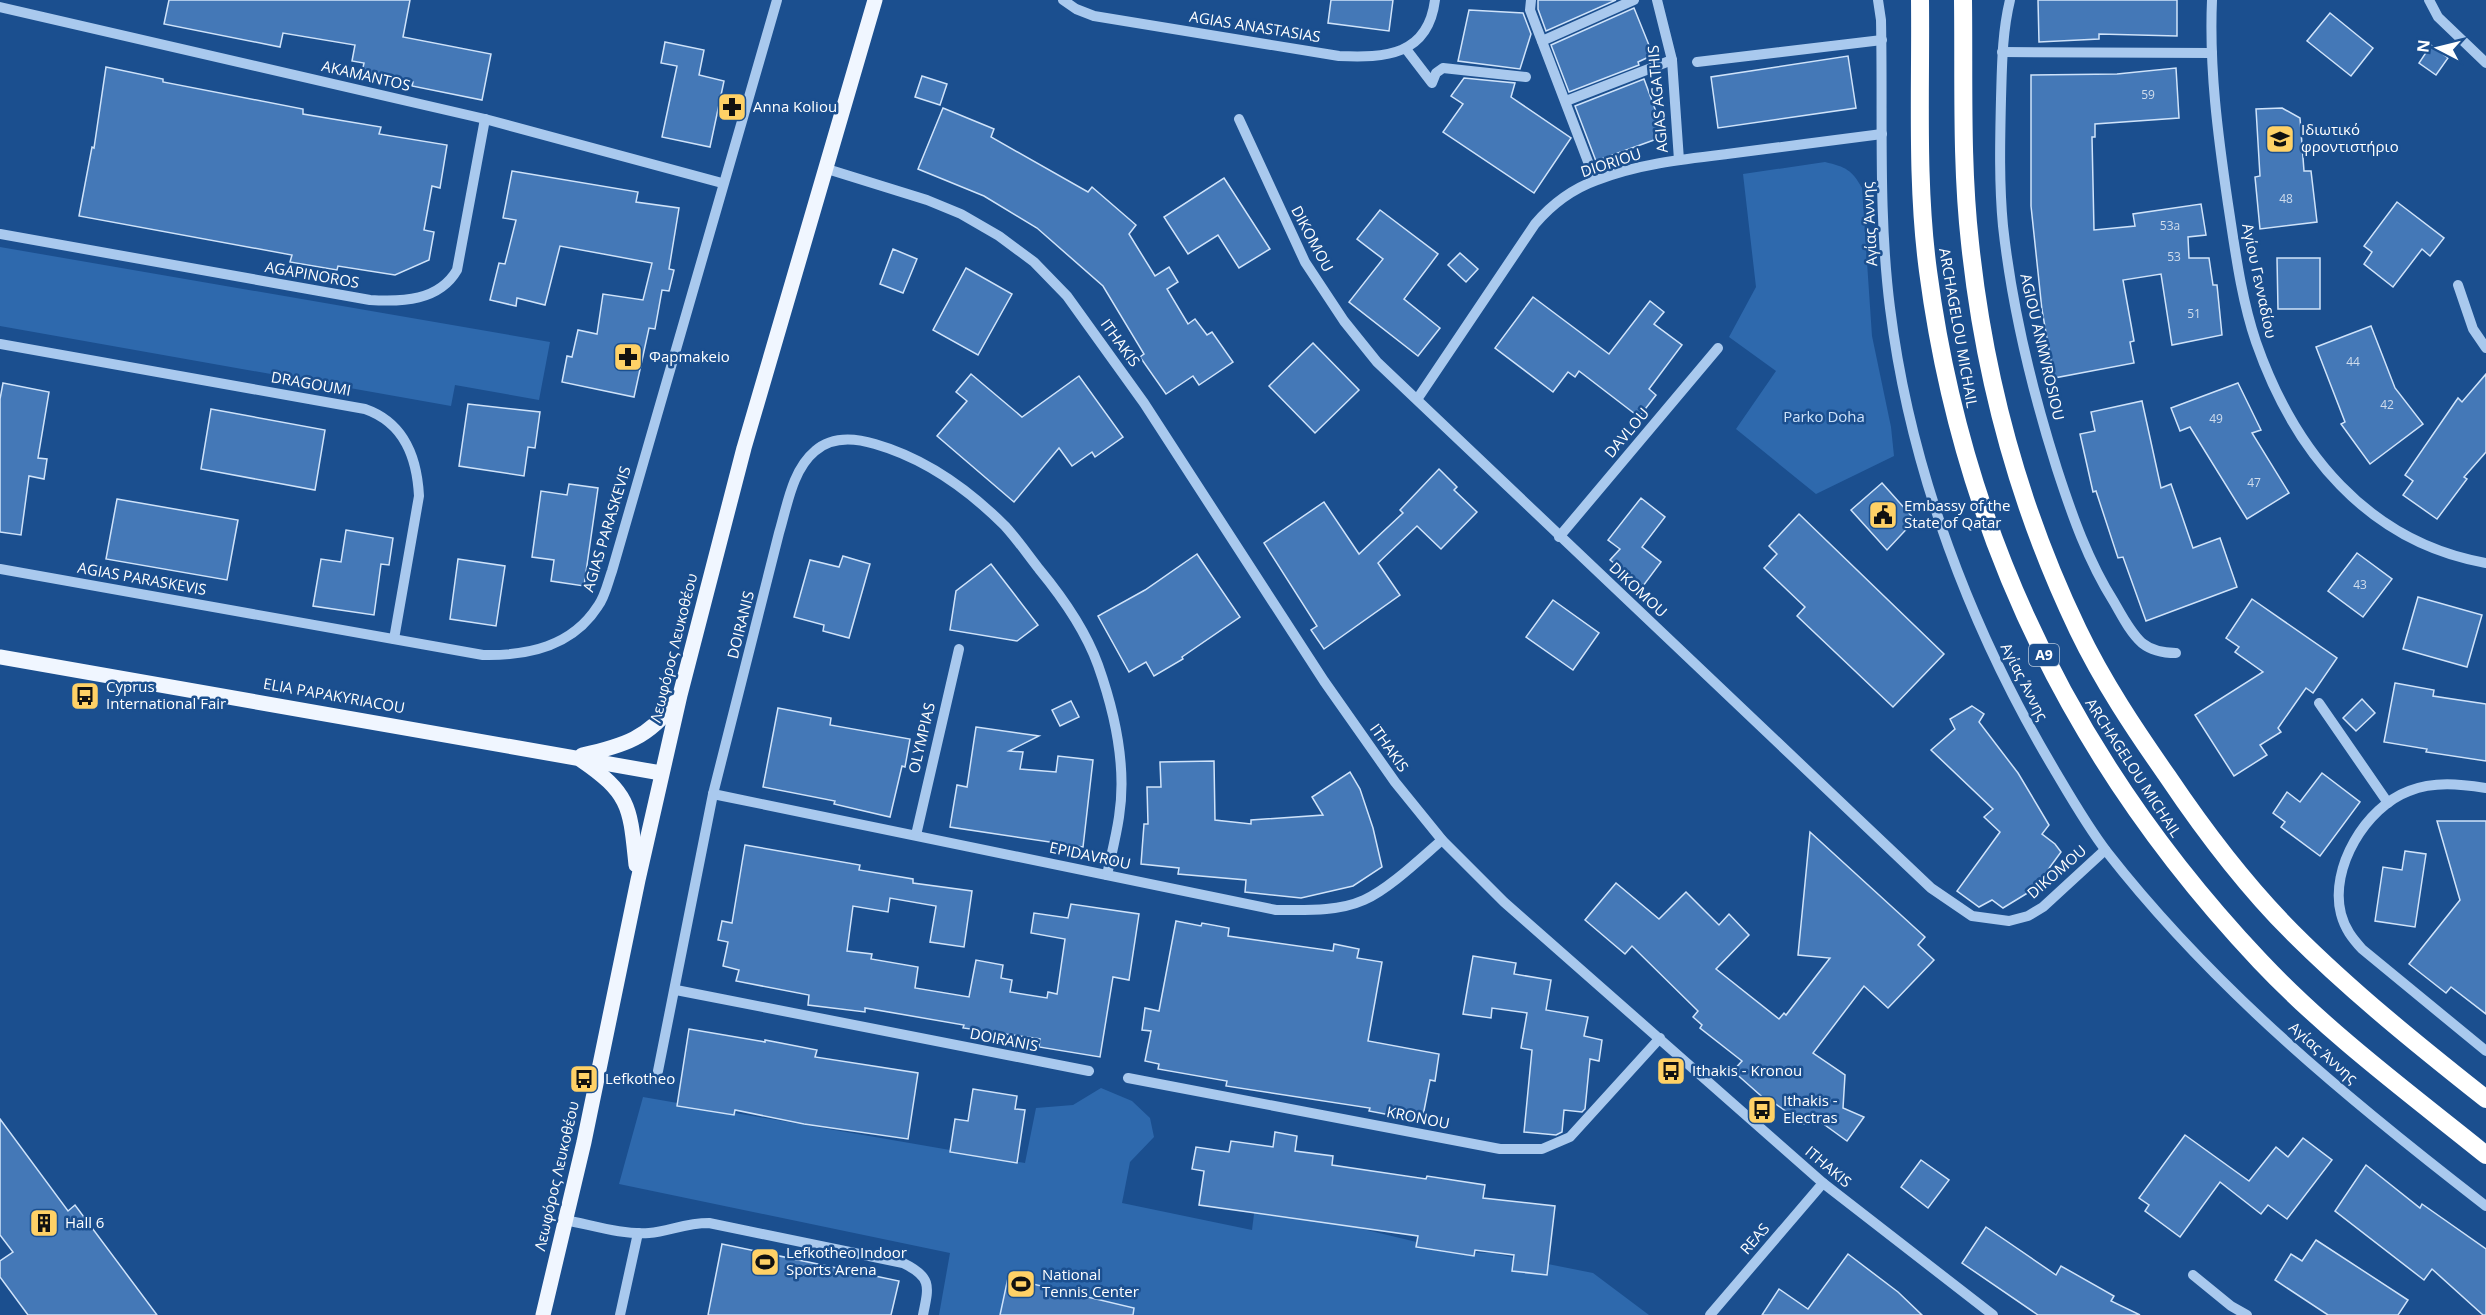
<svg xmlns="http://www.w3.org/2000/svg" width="2486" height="1315" font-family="'Open Sans',sans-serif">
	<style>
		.green { fill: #2e69ad }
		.building { fill: #4478b7; stroke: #cfe3fa; stroke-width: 1.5 }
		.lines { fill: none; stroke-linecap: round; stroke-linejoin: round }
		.minor { stroke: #a9c9ee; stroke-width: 10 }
		.major { stroke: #f0f6ff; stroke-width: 15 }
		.highway { stroke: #fff; stroke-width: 18 }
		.labels { text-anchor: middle; stroke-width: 5; stroke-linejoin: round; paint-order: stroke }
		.number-label { font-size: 12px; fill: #d0dded }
		.shield { fill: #1b4f8f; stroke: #bbcadd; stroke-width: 1.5 }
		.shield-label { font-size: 14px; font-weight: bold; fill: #fff }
		.street-label { font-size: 15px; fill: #fff; stroke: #1b4f8f }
		.poi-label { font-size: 15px; fill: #fff; stroke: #1b4f8f; text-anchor: start }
		.park-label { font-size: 15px; fill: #cfe3fa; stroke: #1b4f8f }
	</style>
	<rect width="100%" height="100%" fill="#1b4f8f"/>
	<!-- green -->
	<g class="green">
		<path d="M 1825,162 C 1846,167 1852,170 1862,188 L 1872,336 L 1891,427 L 1894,456 L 1816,494 L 1736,429 L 1776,371 L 1729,337 L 1756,287 L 1743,174 Z"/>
		<polygon points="0,247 550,342 539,400 455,385 451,406 0,326"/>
		<polygon points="1101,1088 1132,1101 1150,1118 1154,1137 1130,1162 1122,1203 1252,1230 1255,1206 1346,1225 1458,1252 1492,1253 1593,1273 1649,1315 939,1315 950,1253 619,1184 643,1097 1025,1163 1036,1108 1073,1105"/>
	</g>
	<!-- building -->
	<g class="building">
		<polygon points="169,0 410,0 403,37 491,54 482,100 412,86 413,82 362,72 364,63 352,61 355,45 283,33 280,47 164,24"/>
		<polygon points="1331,0 1393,0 1389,31 1328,23"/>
		<polygon points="1538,0 1616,0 1546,31 1538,9"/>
		<polygon points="2038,0 2177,0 2177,36 2099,34 2099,39 2039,42"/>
		<polygon points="1634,8 1653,55 1638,62 1639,65 1569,92 1551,45"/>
		<polygon points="1469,10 1523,13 1531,34 1520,69 1458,61"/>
		<polygon points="2330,13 2373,48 2351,76 2307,41"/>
		<polygon points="665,42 704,50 699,75 724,81 710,147 662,137 677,66 661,63"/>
		<polygon points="2431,45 2448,58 2436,75 2419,63"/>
		<polygon points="1848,56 1856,108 1718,128 1711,77"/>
		<polygon points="106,67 163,79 163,82 303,109 303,114 381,127 379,134 447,145 440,188 432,186 424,230 434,232 429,260 395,275 338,266 337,270 290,262 292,255 79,216 92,147 94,148"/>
		<polygon points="2176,68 2179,118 2095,124 2095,137 2092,137 2094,230 2135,226 2133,214 2201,204 2206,235 2188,237 2189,258 2209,258 2213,285 2217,285 2222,335 2172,345 2161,274 2123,280 2134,341 2130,342 2134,363 2054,378 2042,310 2031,206 2031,75 2117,74"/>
		<polygon points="922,76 947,84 940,105 915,97"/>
		<polygon points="1464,78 1515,83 1511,97 1571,138 1534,193 1443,132 1463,104 1451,96"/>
		<polygon points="1644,79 1665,136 1596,161 1575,106"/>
		<polygon points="943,108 994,129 991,137 1088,192 1092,187 1136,225 1129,234 1155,276 1169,267 1178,282 1167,289 1188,324 1195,319 1207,335 1212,332 1233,362 1199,385 1193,376 1166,394 1140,357 1144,354 1103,286 1037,228 984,196 918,169"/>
		<polygon points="2282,108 2300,118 2304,171 2311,171 2317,222 2260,229 2255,177 2260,176 2256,109"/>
		<polygon points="512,171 638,192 636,202 679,208 669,269 674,270 669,291 662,290 655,329 649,328 634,397 562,382 567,356 572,357 578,330 597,334 603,294 643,300 652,263 560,246 545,305 517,298 516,306 490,300 499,263 505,264 516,220 503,218"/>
		<polygon points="1224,178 1270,249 1239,268 1218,235 1188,254 1164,217"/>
		<polygon points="2397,202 2444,238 2430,256 2422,249 2393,287 2364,264 2372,252 2364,246"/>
		<polygon points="1380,210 1438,254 1404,299 1440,328 1418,356 1349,302 1383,259 1357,239"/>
		<polygon points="893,249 917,259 903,293 880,284"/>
		<polygon points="1460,253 1478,269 1466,282 1448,265"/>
		<polygon points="2277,258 2320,258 2320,309 2278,309"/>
		<polygon points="966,268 1012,294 978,355 933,330"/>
		<polygon points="1533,297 1609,354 1650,301 1664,312 1654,324 1682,345 1649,389 1656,395 1639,417 1579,371 1575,377 1568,372 1553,392 1495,348"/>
		<polygon points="2371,326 2395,388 2423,424 2370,464 2341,424 2345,422 2316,347"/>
		<polygon points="1313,343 1359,390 1315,433 1269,386"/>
		<polygon points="971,374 1022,417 1079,376 1123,437 1095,457 1092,452 1072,466 1059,448 1014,502 937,436 967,401 956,392"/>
		<polygon points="2486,374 2486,452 2464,477 2467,479 2437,519 2403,495 2413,481 2405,475 2458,398 2462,402"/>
		<polygon points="3,383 49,392 38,458 47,459 44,479 29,476 21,535 0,532 0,399"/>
		<polygon points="2238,383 2261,430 2252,433 2289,493 2247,519 2190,427 2180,431 2171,408"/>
		<polygon points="2142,401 2161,488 2171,484 2193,548 2220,538 2237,587 2146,621 2123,557 2118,558 2096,491 2093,492 2080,434 2095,431 2091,412"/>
		<polygon points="468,404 540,412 535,448 528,447 524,476 459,466"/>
		<polygon points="211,409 325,430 315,490 201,469"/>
		<polygon points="1439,469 1457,487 1454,490 1477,512 1441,549 1417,526 1378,563 1400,595 1324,649 1311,630 1317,626 1264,543 1324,502 1359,554 1403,513 1400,510"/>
		<polygon points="1882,483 1915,520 1887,550 1851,510"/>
		<polygon points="569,484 598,488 584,586 551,581 554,560 532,557 541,491 567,495"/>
		<polygon points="1641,498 1665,517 1642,547 1661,562 1643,586 1610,560 1620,549 1608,540"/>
		<polygon points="117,499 238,520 227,580 106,559"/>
		<polygon points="1799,514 1944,654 1893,707 1797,616 1805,607 1764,568 1777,554 1769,546"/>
		<polygon points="346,530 393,538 389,565 381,564 374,615 313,606 321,559 341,562"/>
		<polygon points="2357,553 2392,579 2363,617 2328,591"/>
		<polygon points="1197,554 1240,617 1182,657 1183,659 1154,676 1146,662 1129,672 1098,616 1145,590"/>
		<polygon points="843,556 870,564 849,638 823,631 824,625 794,617 810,560 839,567"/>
		<polygon points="458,559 505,566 496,626 450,619"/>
		<polygon points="991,564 1038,625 1017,641 950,630 956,591"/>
		<polygon points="2418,597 2482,615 2467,667 2403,649"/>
		<polygon points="2252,599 2337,658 2313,693 2306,688 2278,728 2281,732 2260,745 2267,755 2234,776 2195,715 2263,672 2235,652 2239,647 2226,638"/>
		<polygon points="1553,600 1599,633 1573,670 1526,637"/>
		<polygon points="2395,683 2434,690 2433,696 2486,704 2486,761 2426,752 2427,749 2384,742"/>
		<polygon points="2362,699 2375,713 2356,731 2343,718"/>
		<polygon points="1071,701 1079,717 1060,726 1052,710"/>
		<polygon points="1972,706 1984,714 1979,722 2018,773 2049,825 2042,834 2055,844 2061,852 2034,889 2003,908 1992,900 1979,907 1957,891 2000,832 1984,817 1993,809 1931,750 1955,729 1950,719"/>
		<polygon points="778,708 831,718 830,725 910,739 905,767 902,766 890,817 834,804 835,801 763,787"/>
		<polygon points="976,727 1039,736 1009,751 1023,752 1020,769 1056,772 1058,756 1093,760 1083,847 950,827 957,785 967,787"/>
		<polygon points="1214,761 1215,820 1251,824 1251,820 1323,815 1312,797 1350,772 1360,789 1373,828 1382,867 1353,886 1301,898 1245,892 1246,880 1178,874 1179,868 1141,864 1144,824 1148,824 1147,787 1161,787 1160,762"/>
		<polygon points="2322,773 2360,802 2320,856 2281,827 2285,822 2273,813 2287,792 2300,802"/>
		<polygon points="2437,821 2486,821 2486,1014 2451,987 2446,993 2409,964 2460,900"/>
		<polygon points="1810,832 1925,937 1918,945 1934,960 1888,1008 1864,986 1813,1053 1845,1075 1843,1108 1864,1117 1847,1141 1811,1115 1804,1124 1770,1100 1768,1102 1733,1071 1742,1061 1700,1028 1702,1025 1693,1017 1698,1011 1632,946 1625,954 1585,920 1616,883 1659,919 1686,892 1719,925 1729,914 1749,935 1716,969 1779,1019 1784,1013 1786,1015 1830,958 1798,955"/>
		<polygon points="745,845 860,865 859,870 913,879 913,883 972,891 964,947 930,942 936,906 890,898 888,912 853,906 847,951 872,954 871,959 918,967 915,988 969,997 976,960 1003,965 1001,978 1012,980 1010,992 1047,998 1048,992 1057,994 1065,939 1031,933 1034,913 1068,918 1071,904 1139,914 1129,980 1113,977 1100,1057 1039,1047 1040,1039 963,1028 964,1025 865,1008 865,1012 808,1005 809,995 736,981 739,970 723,966 728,942 718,940 722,921 732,923"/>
		<polygon points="2405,851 2426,854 2415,927 2375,921 2383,867 2402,870"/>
		<polygon points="1176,921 1201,926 1202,923 1229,928 1228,936 1333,951 1334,944 1359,949 1357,958 1382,962 1368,1041 1439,1054 1435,1081 1430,1080 1422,1121 1369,1111 1370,1108 1226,1086 1227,1081 1158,1069 1159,1064 1145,1061 1151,1031 1142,1030 1145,1008 1159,1011"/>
		<polygon points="1473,956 1516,963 1514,974 1551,980 1546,1010 1588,1017 1584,1036 1602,1040 1599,1061 1590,1059 1585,1109 1582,1112 1564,1110 1562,1132 1556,1135 1524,1132 1532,1050 1521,1048 1527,1013 1492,1008 1491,1018 1463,1014"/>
		<polygon points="689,1029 765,1042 765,1040 817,1050 815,1057 918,1073 908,1139 804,1124 735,1110 734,1115 677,1106"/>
		<polygon points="973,1089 1017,1096 1015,1109 1025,1110 1017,1163 950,1152 955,1119 968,1121"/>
		<polygon points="0,1119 68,1211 75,1205 157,1315 28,1315 0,1277 0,1261 13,1252 0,1235"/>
		<polygon points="1275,1132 1297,1136 1295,1151 1333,1156 1332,1165 1426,1179 1427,1176 1485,1185 1483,1198 1555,1206 1547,1275 1512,1271 1514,1255 1475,1250 1474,1256 1416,1247 1418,1236 1199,1205 1204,1171 1192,1169 1196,1147 1229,1152 1231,1141 1273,1147"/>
		<polygon points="2185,1135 2249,1181 2276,1147 2288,1157 2303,1138 2332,1160 2287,1219 2268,1205 2261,1214 2220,1182 2180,1237 2145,1211 2149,1205 2139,1198"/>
		<polygon points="1921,1160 1949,1180 1928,1208 1901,1187"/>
		<polygon points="2366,1165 2420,1208 2422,1204 2486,1249 2486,1315 2483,1315 2432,1269 2424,1280 2335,1211"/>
		<polygon points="1986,1227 2056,1275 2061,1266 2114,1296 2111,1301 2140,1315 2038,1315 1962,1263"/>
		<polygon points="2316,1240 2408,1300 2398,1315 2328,1315 2275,1280 2291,1254 2302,1261"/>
		<polygon points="722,1244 899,1281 891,1315 708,1315"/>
		<polygon points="1848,1254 1898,1292 1922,1315 1762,1315 1779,1289 1808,1309"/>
		<polygon points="1008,1278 1134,1308 1133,1315 1000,1315"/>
	</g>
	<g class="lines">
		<!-- minor -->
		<g class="minor">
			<path d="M 1063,0 L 1076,9 L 1094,16 L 1339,56 C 1385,58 1428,56 1435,0"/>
			<polyline points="1531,0 1530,10 1595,180"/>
			<polyline points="1657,0 1672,60 1679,160"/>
			<path d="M 1878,0 L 1881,20 C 1883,116 1878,213 1890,308 C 1910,469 1971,630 2054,769 C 2070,796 2087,826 2107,852 C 2214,989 2349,1100 2486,1206"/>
			<path d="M 2010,0 C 2002,33 2002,66 2001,99 C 2000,141 1999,184 2003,226 C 2012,308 2032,390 2057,469 C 2072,515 2088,561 2114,602 C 2122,616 2130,632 2142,643 C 2152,651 2163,653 2176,653"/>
			<path d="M 2212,0 C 2209,68 2218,136 2228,204 C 2235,249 2241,298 2256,342 C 2294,451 2367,542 2486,563"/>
			<polyline points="2429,0 2438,17 2486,63"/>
			<polyline points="0,7 485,119 722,183"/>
			<polyline points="1542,41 1634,0"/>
			<polyline points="1406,49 1432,83 1436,73 1443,68 1526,77"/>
			<polyline points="2002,52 2212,53"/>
			<polyline points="1697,62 1882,40"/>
			<polyline points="1566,101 1672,60"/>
			<polyline points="1239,119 1305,262 1344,321 1377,362 1931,888 1972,916 2009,921 2028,916 2043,907 2105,850"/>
			<polyline points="824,168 927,200 961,214 999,236 1034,262 1067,296 1144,403 1324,681 1395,782 1442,840 1504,902 1823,1183 1993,1315"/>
			<path d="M 0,234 L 370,300 C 402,302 439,301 457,270 L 485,119"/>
			<polyline points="2458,285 2473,329 2486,348"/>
			<path d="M 0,344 L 365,409 C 405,423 417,458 419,496 L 394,639"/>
			<path d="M 1418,398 L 1535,224 C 1552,204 1572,189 1597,180 C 1638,164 1684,159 1727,154 C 1779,147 1830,141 1882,134"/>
			<polyline points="1559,537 1718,348"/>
			<path d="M 0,569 L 483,655 C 527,656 572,647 598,606 C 605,597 608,582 612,571 L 777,0"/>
			<polyline points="2319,703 2388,803"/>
			<path d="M 2486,788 C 2460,784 2434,781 2409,791 C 2366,807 2329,868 2341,914 C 2345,929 2352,938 2362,949 L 2486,1051"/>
			<path d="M 713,794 L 1276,910 C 1305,910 1337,912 1364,900 C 1389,889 1421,858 1442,840"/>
			<polyline points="916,835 959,649"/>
			<polyline points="676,990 1089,1071"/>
			<path d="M 658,1071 L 713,794 L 779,533 C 787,507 792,470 815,451 C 832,436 855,438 875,444 C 924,458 969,490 1005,526 C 1017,539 1028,555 1039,569 C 1063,598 1085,629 1098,665 C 1115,713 1127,767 1119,817 C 1116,837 1111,856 1107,875"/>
			<polyline points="1128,1078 1500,1149 1542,1149 1570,1137 1660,1038"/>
			<path d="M 565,1220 C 592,1225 622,1235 649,1233 C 670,1231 685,1223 709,1223 L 903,1263 C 932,1277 929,1286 923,1315"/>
			<polyline points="2193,1275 2231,1306 2247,1315"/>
			<polyline points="620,1315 638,1233"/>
			<polyline points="1710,1315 1823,1183"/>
		</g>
		<!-- major -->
		<g class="major">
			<polyline points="0,657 661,773"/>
			<path d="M 582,755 C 623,746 649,738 675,702"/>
			<path d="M 581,760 C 631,794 630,808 636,865"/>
			<polyline points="543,1315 584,1142 638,880 680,695 744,448 875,0"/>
		</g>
		<!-- highway -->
		<g class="highway">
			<path d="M 1920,0 C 1921,90 1916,181 1928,271 C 1963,537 2076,766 2260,961 C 2328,1033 2409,1093 2486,1155"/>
			<path d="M 1963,0 C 1964,81 1961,163 1970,243 C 1984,376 2020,509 2078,630 C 2103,682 2135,730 2168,777 C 2205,832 2245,885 2292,932 C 2352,992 2419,1046 2486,1099"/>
		</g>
	</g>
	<!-- icons -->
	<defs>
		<g id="pharmacy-square" transform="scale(1.5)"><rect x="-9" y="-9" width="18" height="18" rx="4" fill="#ffd166" stroke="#1b4f8f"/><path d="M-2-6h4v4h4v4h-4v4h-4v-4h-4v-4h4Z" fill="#111"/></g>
		<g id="school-square" transform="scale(1.5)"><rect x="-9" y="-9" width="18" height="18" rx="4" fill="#ffd166" stroke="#1b4f8f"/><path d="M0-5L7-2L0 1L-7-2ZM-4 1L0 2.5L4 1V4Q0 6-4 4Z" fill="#111"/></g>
		<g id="civic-square" transform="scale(1.5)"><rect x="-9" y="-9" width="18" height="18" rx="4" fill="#ffd166" stroke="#1b4f8f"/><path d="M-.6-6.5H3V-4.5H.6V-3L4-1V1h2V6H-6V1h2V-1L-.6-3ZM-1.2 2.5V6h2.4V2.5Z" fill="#111"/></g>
		<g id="bus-square" transform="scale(1.5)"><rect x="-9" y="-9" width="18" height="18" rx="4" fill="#ffd166" stroke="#1b4f8f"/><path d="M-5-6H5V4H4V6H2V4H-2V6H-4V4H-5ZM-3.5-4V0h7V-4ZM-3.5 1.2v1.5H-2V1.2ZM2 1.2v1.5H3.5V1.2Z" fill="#111"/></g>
		<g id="building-square" transform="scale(1.5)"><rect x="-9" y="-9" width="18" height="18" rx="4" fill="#ffd166" stroke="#1b4f8f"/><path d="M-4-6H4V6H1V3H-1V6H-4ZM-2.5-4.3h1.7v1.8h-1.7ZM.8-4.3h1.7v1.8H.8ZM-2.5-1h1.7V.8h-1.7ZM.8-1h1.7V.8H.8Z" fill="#111"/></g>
		<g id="stadium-square" transform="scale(1.5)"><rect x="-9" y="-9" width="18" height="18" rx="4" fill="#ffd166" stroke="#1b4f8f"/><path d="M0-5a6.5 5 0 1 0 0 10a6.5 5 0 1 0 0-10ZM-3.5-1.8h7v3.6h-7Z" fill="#111"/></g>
	</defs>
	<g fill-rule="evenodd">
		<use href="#pharmacy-square" x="732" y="107"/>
		<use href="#school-square" x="2280" y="139"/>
		<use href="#pharmacy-square" x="628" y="357"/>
		<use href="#civic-square" x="1883" y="515"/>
		<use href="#bus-square" x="85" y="696"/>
		<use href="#bus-square" x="1671" y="1071"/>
		<use href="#bus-square" x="584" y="1079"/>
		<use href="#bus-square" x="1762" y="1110"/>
		<use href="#building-square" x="44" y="1223"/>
		<use href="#stadium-square" x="765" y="1262"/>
		<use href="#stadium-square" x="1021" y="1284"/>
	</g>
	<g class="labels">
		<!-- number labels -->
		<g class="number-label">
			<text x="2148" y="99">59</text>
			<text x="2286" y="203">48</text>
			<text x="2170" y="230">53a</text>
			<text x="2174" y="261">53</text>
			<text x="2194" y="318">51</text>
			<text x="2353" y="366">44</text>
			<text x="2387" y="409">42</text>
			<text x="2216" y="423">49</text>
			<text x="2254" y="487">47</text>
			<text x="2360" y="589">43</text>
		</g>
		<!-- shield labels -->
		<rect class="shield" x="2029" y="644" width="30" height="22" rx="4.5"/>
		<g class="shield-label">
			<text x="2044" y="660">A9</text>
		</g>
		<!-- street labels -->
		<g class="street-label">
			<text transform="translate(1255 27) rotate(9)" y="5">AGIAS ANASTASIAS</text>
			<text transform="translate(366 76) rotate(13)" y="5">AKAMANTOS</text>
			<text transform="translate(1658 99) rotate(-95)" y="5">AGIAS AGATHIS</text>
			<text transform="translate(1611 163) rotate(-18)" y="5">DIORIOU</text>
			<text transform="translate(1870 224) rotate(-93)" y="5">Αγίας Άννης</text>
			<text transform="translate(1312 239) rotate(62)" y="5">DIKOMOU</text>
			<text transform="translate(312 275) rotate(10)" y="5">AGAPINOROS</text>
			<text transform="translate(2259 281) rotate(78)" y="5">Αγίου Γενναδίου</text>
			<text transform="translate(1958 328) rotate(80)" y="5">ARCHAGELOU MICHAIL</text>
			<text transform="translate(1120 343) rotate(54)" y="5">ITHAKIS</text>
			<text transform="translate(2042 347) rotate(77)" y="5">AGIOU ANMVROSIOU</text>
			<text transform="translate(311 384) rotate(10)" y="5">DRAGOUMI</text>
			<text transform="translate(1627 433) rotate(-50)" y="5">DAVLOU</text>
			<text transform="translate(607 529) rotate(-73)" y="5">AGIAS PARASKEVIS</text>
			<text transform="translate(142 579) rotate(10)" y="5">AGIAS PARASKEVIS</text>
			<text transform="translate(1638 590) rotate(43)" y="5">DIKOMOU</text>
			<text transform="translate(741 625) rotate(-76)" y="5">DOIRANIS</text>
			<text transform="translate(674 648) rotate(-76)" y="5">Λεωφόρος Λευκοθέου</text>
			<text transform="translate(2024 682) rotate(63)" y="5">Αγίας Άννης</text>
			<text transform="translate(334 696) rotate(10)" y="5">ELIA PAPAKYRIACOU</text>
			<text transform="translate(922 738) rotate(-77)" y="5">OLYMPIAS</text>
			<text transform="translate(1389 748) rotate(55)" y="5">ITHAKIS</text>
			<text transform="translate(2133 768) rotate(57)" y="5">ARCHAGELOU MICHAIL</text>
			<text transform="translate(1090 856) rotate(12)" y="5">EPIDAVROU</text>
			<text transform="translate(2057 872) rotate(-41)" y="5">DIKOMOU</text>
			<text transform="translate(1004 1040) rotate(11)" y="5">DOIRANIS</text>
			<text transform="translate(2323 1053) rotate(41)" y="5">Αγίας Άννης</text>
			<text transform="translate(1418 1118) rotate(11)" y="5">KRONOU</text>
			<text transform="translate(1828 1167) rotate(40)" y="5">ITHAKIS</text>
			<text transform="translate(557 1176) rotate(-77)" y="5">Λεωφόρος Λευκοθέου</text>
			<text transform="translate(1755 1239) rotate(-49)" y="5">REAS</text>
		</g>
		<!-- poi labels -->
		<g class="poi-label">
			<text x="753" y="112">Anna Koliou</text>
			<text x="2301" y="135">Ιδιωτικό<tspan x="2301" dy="17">φροντιστήριο</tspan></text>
			<text x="649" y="362">Φapmakeio</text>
			<text x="1904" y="511">Embassy of the<tspan x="1904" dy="17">State of Qatar</tspan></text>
			<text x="106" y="692">Cyprus<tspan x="106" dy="17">International Fair</tspan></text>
			<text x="1692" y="1076">Ithakis - Kronou</text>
			<text x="605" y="1084">Lefkotheo</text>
			<text x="1783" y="1106">Ithakis -<tspan x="1783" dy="17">Electras</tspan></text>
			<text x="65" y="1228">Hall 6</text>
			<text x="786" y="1258">Lefkotheo Indoor<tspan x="786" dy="17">Sports Arena</tspan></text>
			<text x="1042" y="1280">National<tspan x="1042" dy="17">Tennis Center</tspan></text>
		</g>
		<!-- park labels -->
		<g class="park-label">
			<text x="1824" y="422">Parko Doha</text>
		</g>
	</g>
	<!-- north arrow -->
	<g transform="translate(2438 48) rotate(277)" stroke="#1b4f8f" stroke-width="4.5" paint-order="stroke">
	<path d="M0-4.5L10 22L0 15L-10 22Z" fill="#ffffff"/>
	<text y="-9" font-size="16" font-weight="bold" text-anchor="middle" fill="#ffffff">N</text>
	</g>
</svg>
